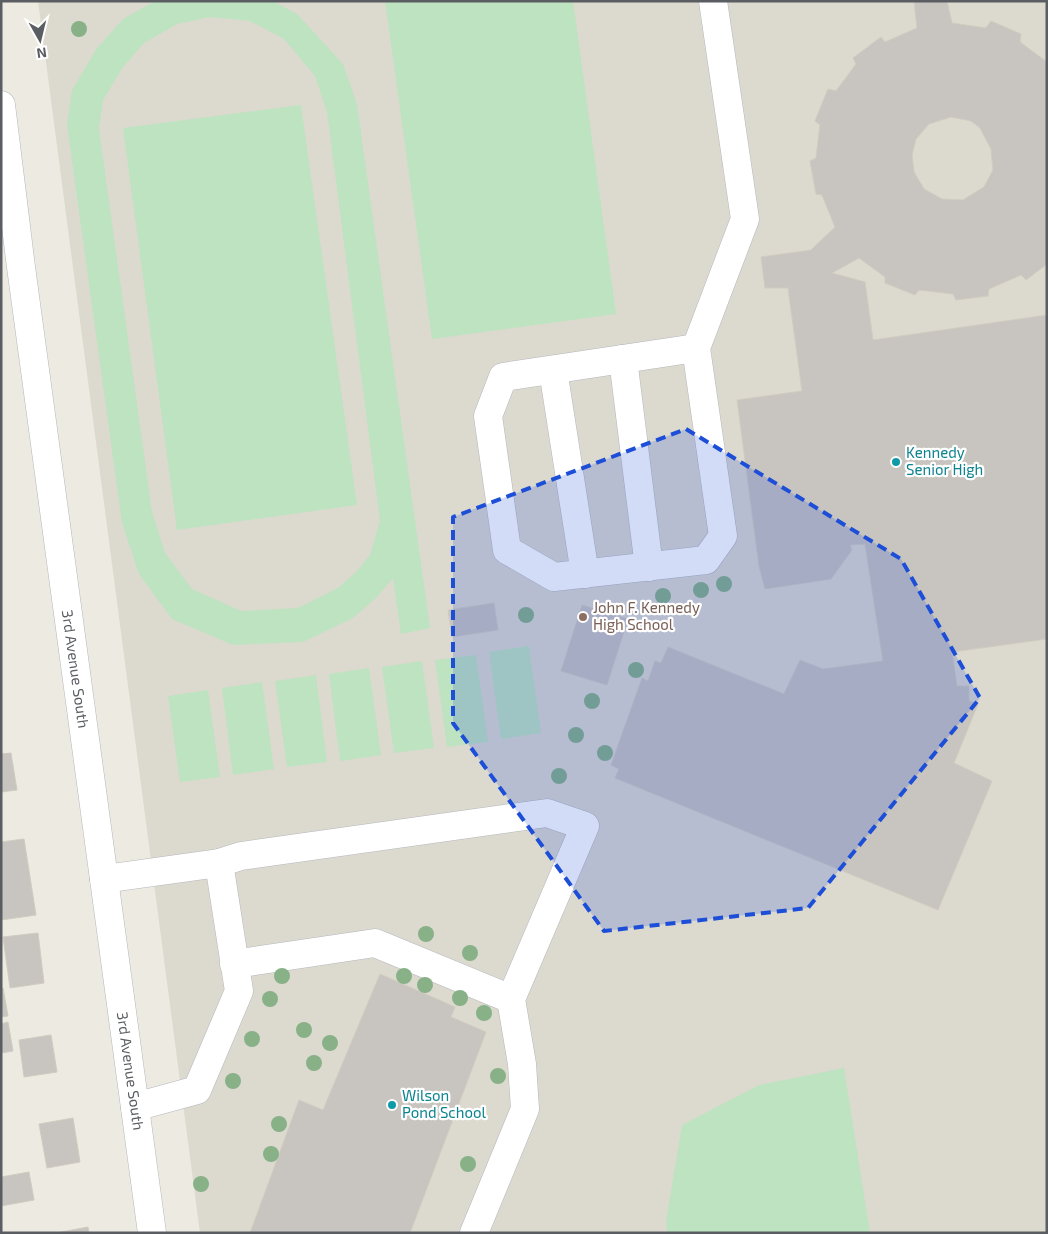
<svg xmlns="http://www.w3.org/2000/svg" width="1048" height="1234" font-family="'Exo 2',sans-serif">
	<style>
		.education { fill: #dcd9cf }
		.green { fill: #bee3c0; fill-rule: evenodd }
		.building { fill: #c8c4bf; stroke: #d1ccc0; fill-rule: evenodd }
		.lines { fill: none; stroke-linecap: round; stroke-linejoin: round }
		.minor-casing { stroke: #b4b7bc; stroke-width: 29 }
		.minor { stroke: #fff; stroke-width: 28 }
		.tree { fill: #88b187 }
		.marked { fill: #1d4ed8; fill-opacity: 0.2; stroke: #1d4ed8; stroke-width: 4; stroke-dasharray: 10 6; stroke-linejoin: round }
		.culture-dot { fill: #0f9aa8; stroke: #fff; stroke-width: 2 }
		.education-dot { fill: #8d6e63; stroke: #fff; stroke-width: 2 }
		.labels { text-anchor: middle; stroke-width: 4.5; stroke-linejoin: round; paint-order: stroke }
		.culture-label { font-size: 15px; fill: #0d838f; stroke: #fff; text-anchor: start }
		.education-label { font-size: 15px; fill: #785e54; stroke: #fff; text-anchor: start }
		.street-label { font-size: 15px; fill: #5a5d62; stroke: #fff }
	</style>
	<rect width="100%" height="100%" fill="#eceae1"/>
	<!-- education -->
	<polygon class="education" points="38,1 1047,1 1047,1233 200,1233"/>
	<!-- green -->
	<g class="green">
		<path d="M 155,1 L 273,1 L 297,14 L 343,64 L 357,104 L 430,628 L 401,634 L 393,578 L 376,598 L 353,618 L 303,642 L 233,645 L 172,619 L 139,574 L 122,523 L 67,125 L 72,90 L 97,48 L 123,19 ZM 210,17 L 250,21 L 284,39 L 315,76 L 327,112 L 380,521 L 370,555 L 356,572 L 338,588 L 298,608 L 241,611 L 192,589 L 165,553 L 152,512 L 99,129 L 103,100 L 123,67 L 144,43 L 177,24 Z"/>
		<polygon points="385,1 573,1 616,314 432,339"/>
		<polygon points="301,105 357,505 177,530 123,128"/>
		<polygon points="529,646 541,733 501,739 489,652"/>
		<polygon points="476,655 488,742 447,747 435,660"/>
		<polygon points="422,661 434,748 394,753 382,667"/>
		<polygon points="369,668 381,755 340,761 329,674"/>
		<polygon points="316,675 327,762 287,767 275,681"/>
		<polygon points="262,682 274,769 233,775 222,688"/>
		<polygon points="208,690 220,777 180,782 168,696"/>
		<polygon points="844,1068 870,1233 667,1233 666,1221 682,1125 759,1085"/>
	</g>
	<!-- building -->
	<g class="building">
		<path d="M 914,1 L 947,1 L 952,23 L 986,28 L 991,21 L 1021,34 L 1020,42 L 1047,62 L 1047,264 L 1026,280 L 1021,275 L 989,289 L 988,296 L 956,300 L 953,294 L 919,290 L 915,295 L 885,283 L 885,277 L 859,258 L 832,273 L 865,282 L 873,340 L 1047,315 L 1047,639 L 952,652 L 957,686 L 969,686 L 969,701 L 978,704 L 954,763 L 992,781 L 938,910 L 615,778 L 619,769 L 611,765 L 642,678 L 648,681 L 655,661 L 661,663 L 668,647 L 784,694 L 800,660 L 823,669 L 883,661 L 865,544 L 850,545 L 852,550 L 831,579 L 765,589 L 759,566 L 737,400 L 802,391 L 788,288 L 765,288 L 761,257 L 811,250 L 835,227 L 822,195 L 816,194 L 810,161 L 816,158 L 820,125 L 815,121 L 828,89 L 836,91 L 856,64 L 853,58 L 881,37 L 885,42 L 917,28 ZM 951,117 L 971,121 L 980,128 L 991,149 L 993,170 L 984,187 L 963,200 L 942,199 L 924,189 L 914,172 L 912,155 L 916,139 L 929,124 Z"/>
		<polygon points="494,603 498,630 452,637 448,610"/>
		<polygon points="582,605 628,619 607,685 561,671"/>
		<polygon points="11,753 17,790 1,792 1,754"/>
		<polygon points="24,839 36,915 1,920 1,842"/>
		<polygon points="38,933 44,983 10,988 3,937"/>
		<polygon points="380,974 455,1007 451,1017 486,1032 410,1233 250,1233 299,1100 323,1110"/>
		<polygon points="1,988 3,988 8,1016 1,1017"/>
		<polygon points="8,1022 13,1051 1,1053 1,1024"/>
		<polygon points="51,1035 57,1072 24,1077 19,1040"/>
		<polygon points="73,1118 80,1162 47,1168 39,1124"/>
		<polygon points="29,1172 34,1200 1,1206 1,1177"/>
		<polygon points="88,1227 89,1233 56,1233"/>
	</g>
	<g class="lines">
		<!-- minor casing -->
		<g class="minor-casing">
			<g id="minor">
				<polyline points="1,105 21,267 152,1233"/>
				<polyline points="696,348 503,377 488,416 507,550 554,577 706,560 723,536 696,348 745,219 713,1"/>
				<polyline points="623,359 649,567"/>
				<polyline points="553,370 585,574"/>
				<polyline points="219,863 241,856 547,813 585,826 511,999 522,1064 525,1109 474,1233"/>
				<polyline points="104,879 219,863 239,991 197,1090 135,1107"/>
				<polyline points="234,964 375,943 511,999"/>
			</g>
		</g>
		<!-- minor -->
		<use href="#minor" class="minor"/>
	</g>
	<!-- trees -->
	<g class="tree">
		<circle cx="79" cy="29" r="8"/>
		<circle cx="724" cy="584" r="8"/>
		<circle cx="701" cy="590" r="8"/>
		<circle cx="663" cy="596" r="8"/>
		<circle cx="526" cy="615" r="8"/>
		<circle cx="636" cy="670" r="8"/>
		<circle cx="592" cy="701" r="8"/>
		<circle cx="576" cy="735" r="8"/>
		<circle cx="605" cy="753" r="8"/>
		<circle cx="559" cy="776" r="8"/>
		<circle cx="426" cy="934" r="8"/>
		<circle cx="470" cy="953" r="8"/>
		<circle cx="282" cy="976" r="8"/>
		<circle cx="404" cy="976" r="8"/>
		<circle cx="425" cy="985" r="8"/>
		<circle cx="460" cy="998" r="8"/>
		<circle cx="270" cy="999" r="8"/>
		<circle cx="484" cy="1013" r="8"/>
		<circle cx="304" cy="1030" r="8"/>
		<circle cx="252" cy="1039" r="8"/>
		<circle cx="330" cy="1043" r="8"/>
		<circle cx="314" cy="1063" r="8"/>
		<circle cx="498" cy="1076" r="8"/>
		<circle cx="233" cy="1081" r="8"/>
		<circle cx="279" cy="1124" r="8"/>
		<circle cx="271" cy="1154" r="8"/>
		<circle cx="468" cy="1164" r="8"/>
		<circle cx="201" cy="1184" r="8"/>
	</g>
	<!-- marked area -->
	<path class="marked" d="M 686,429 L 901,559 L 980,698 L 808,908 L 604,931 L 453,723 L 453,517 Z"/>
	<!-- markers -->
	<g class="culture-dot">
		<circle cx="896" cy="462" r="5"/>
		<circle cx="392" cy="1105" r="5"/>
	</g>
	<circle class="education-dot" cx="583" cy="617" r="5"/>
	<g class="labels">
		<!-- culture labels -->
		<g class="culture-label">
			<text x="906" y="458">Kennedy<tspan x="906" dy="17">Senior High</tspan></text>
			<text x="402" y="1101">Wilson<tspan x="402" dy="17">Pond School</tspan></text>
		</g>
		<!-- education labels -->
		<g class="education-label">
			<text x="593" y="613">John F. Kennedy<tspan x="593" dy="17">High School</tspan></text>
		</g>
		<!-- street labels -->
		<g class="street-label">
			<text transform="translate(75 669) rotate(82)" y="5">3rd Avenue South</text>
			<text transform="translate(130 1071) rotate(82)" y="5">3rd Avenue South</text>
		</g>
	</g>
	<!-- border -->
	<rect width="1048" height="1234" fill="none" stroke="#5a5d62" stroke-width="5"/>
	<!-- north arrow -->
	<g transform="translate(40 40) rotate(172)" stroke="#ffffff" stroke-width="4" paint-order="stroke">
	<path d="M0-4L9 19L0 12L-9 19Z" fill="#5a5d62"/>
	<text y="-8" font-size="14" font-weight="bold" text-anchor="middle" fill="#5a5d62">N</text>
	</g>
</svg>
